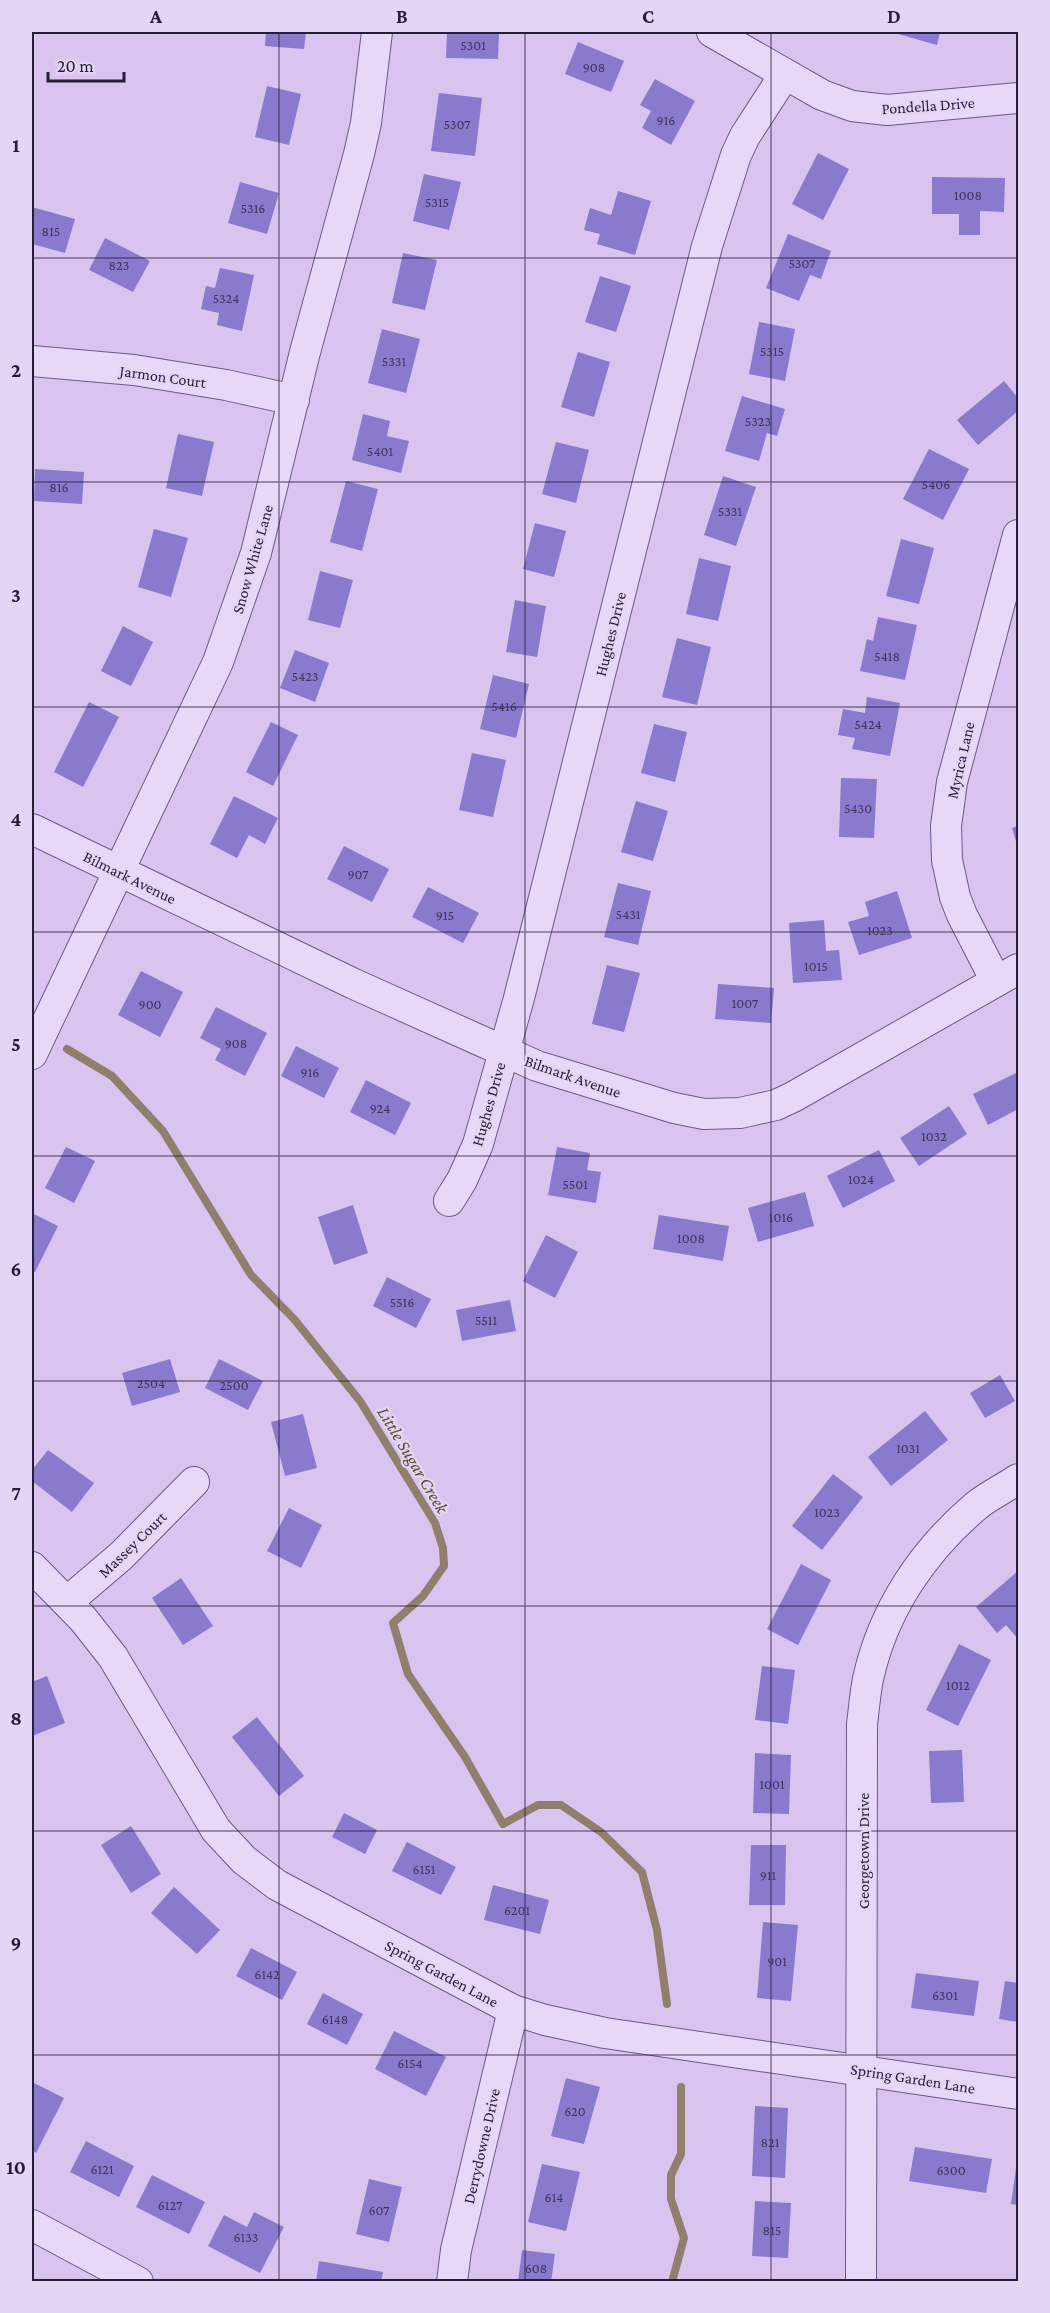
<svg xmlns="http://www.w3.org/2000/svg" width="1050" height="2313" font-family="'Crimson Pro',serif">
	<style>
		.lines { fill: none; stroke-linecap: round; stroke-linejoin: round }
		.stream { stroke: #907f6c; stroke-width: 8 }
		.building { fill: #897acd }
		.minor-casing { stroke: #695a8a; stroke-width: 32 }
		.minor { stroke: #e7d8f9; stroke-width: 30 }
		.grid { fill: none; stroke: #251e39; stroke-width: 1.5; stroke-opacity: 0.55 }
		.labels { text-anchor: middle; stroke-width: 4.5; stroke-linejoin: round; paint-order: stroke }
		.number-label { font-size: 14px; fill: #3e355e }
		.street-label { font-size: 16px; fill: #251e39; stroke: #e4d4f6 }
		.water-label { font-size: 18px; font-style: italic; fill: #594d2d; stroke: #e4d4f6 }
		.neatline { fill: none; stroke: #251e39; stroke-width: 2 }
		.grid-label { font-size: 20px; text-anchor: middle; font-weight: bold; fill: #251e39 }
	</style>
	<rect width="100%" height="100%" fill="#d8c4ef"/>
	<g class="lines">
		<!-- stream -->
		<g class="stream">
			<polyline points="67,1049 112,1076 163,1131 251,1275 294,1319 360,1401 435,1523 443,1548 444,1566 423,1596 393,1623 408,1674 465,1757 503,1824 538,1805 561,1805 601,1832 642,1872 657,1930 667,2004"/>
			<polyline points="672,2282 684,2238 671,2199 671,2175 681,2154 681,2087"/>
		</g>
	</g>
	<!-- building -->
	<g class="building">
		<polygon points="266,32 306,32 304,49 265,46"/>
		<polygon points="447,32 499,32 498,59 446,58"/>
		<polygon points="891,32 940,32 937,45"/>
		<polygon points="578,42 624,61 611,92 565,74"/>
		<polygon points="655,79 695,101 671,145 642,128 651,111 640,105"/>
		<polygon points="267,86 301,94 289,145 255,137"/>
		<polygon points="439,93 482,98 475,156 431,151"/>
		<polygon points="818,153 849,169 823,220 792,204"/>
		<polygon points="424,174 461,182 449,230 413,221"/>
		<polygon points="932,177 1005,178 1004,212 980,211 980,235 959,235 959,214 932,214"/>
		<polygon points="240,182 279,193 267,234 228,223"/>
		<polygon points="618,191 651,201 635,255 597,244 600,234 584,230 590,208 611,215"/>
		<polygon points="32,207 75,219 65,253 32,244"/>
		<polygon points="788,234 831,251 821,279 810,275 799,301 766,288"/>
		<polygon points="105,238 150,261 133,292 89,270"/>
		<polygon points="403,253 437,260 425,310 392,303"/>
		<polygon points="220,268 254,275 242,331 217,325 219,313 201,309 206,286 215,288"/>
		<polygon points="600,276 631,286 616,332 585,322"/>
		<polygon points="759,322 795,329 785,381 749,374"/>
		<polygon points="382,329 420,339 406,393 368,383"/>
		<polygon points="578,352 610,362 594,417 561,407"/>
		<polygon points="1004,381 1018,398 1018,411 978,445 957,420"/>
		<polygon points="742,396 785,409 777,436 767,433 759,461 725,451"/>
		<polygon points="363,414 390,421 387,436 409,441 401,473 352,460"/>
		<polygon points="178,434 214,442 202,496 166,488"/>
		<polygon points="556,442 589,450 576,503 542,494"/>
		<polygon points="929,449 969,469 943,520 903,499"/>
		<polygon points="35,469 84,472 82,504 34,501"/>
		<polygon points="723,476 756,487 736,546 704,535"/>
		<polygon points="346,481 378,489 362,551 330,542"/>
		<polygon points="535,523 566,531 554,577 523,569"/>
		<polygon points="154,529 188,538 171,597 138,587"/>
		<polygon points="901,539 934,548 919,604 886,596"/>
		<polygon points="699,558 731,566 718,621 686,614"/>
		<polygon points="320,571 353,580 340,628 308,620"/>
		<polygon points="515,600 546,606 537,657 506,652"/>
		<polygon points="878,617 917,625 905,680 860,671 867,639 873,641"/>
		<polygon points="123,626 153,642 131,686 101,671"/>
		<polygon points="677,638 711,647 697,705 662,697"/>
		<polygon points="295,650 329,663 315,702 280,688"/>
		<polygon points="493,675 529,684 516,738 480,729"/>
		<polygon points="867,697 900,703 890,756 852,749 855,738 838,735 843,709 865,713"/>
		<polygon points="89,702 119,717 83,787 54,772"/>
		<polygon points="271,722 298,735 273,786 246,772"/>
		<polygon points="654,724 687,732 675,782 641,773"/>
		<polygon points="472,753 506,760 493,817 459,810"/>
		<polygon points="841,778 877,779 874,838 839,837"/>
		<polygon points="234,796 278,818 265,844 249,835 237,858 210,844"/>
		<polygon points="636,801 668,811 653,861 621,852"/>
		<polygon points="1018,826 1018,848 1012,828"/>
		<polygon points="344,846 389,869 372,902 327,879"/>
		<polygon points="618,883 651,891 638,945 604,937"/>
		<polygon points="428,887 479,913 463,943 412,917"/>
		<polygon points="897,891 912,938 859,955 848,922 869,916 865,902"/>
		<polygon points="824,920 826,951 839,950 842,980 793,983 789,923"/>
		<polygon points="607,965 640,973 624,1032 592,1024"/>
		<polygon points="141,971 183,992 160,1037 118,1015"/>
		<polygon points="718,984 774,988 771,1023 715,1019"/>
		<polygon points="216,1007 267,1033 245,1076 215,1060 221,1049 200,1038"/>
		<polygon points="296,1046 339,1068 324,1098 281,1076"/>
		<polygon points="1018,1072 1018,1109 988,1125 973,1094"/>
		<polygon points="366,1080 411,1103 395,1135 350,1112"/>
		<polygon points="949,1106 967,1134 919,1166 900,1138"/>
		<polygon points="66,1147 95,1161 74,1203 45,1188"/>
		<polygon points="557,1147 590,1153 587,1170 601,1172 596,1203 548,1195"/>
		<polygon points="879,1150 895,1181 843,1208 827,1176"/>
		<polygon points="805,1192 814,1226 758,1242 748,1208"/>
		<polygon points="353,1205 368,1253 334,1265 318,1217"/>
		<polygon points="32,1213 58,1226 35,1272 32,1270"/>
		<polygon points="659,1215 729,1226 723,1261 653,1249"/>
		<polygon points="546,1235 578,1252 555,1298 523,1281"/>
		<polygon points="387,1277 431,1299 416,1328 373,1306"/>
		<polygon points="510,1300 516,1331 462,1341 456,1310"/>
		<polygon points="170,1359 180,1392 132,1406 122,1373"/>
		<polygon points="219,1359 263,1381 248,1410 205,1388"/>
		<polygon points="1000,1375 1015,1401 985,1418 970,1393"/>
		<polygon points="925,1411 948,1440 891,1486 868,1457"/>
		<polygon points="303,1414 317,1468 285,1476 271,1422"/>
		<polygon points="48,1450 94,1483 72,1512 32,1481 32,1470"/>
		<polygon points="833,1474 863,1497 822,1550 792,1526"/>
		<polygon points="289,1508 322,1525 301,1568 267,1551"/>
		<polygon points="801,1564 831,1580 798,1645 767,1629"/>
		<polygon points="1018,1571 1018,1639 1006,1625 997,1633 976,1607"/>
		<polygon points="181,1578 213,1626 183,1645 152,1598"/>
		<polygon points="959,1644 991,1660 958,1726 926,1710"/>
		<polygon points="762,1666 795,1670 788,1724 755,1720"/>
		<polygon points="47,1676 65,1723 32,1736 32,1682"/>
		<polygon points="257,1717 304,1776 279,1796 232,1737"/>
		<polygon points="962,1750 964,1802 931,1803 929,1751"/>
		<polygon points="755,1753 791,1755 789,1814 753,1813"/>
		<polygon points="344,1813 377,1830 365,1854 332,1837"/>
		<polygon points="131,1826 161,1874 131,1893 101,1845"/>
		<polygon points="407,1842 456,1867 441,1895 392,1871"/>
		<polygon points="751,1845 786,1845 785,1905 749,1905"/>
		<polygon points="493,1885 549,1900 540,1934 484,1920"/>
		<polygon points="174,1887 220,1930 197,1954 151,1913"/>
		<polygon points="763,1922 798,1925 791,2001 757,1998"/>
		<polygon points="251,1948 297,1972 282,2000 236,1976"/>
		<polygon points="916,1973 979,1981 974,2016 911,2008"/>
		<polygon points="1005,1981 1018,1983 1018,2022 999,2019"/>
		<polygon points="323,1993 363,2014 347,2045 307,2024"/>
		<polygon points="394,2031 446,2057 426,2096 375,2069"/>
		<polygon points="566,2078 600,2087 584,2144 551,2136"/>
		<polygon points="32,2082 64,2098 36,2153 32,2150"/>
		<polygon points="755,2106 788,2108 785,2178 752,2176"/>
		<polygon points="86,2141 134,2166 119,2197 70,2172"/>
		<polygon points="915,2147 992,2159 986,2193 909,2181"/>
		<polygon points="1017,2161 1018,2161 1018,2205 1011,2204"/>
		<polygon points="542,2164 580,2172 566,2231 528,2222"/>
		<polygon points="152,2175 205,2202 189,2234 136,2207"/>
		<polygon points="369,2179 402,2187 389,2242 356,2234"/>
		<polygon points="755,2201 791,2203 788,2258 752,2256"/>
		<polygon points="254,2212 284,2227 260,2273 208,2246 224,2215 247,2227"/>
		<polygon points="522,2250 555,2254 551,2282 518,2282"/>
		<polygon points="319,2261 383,2272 381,2282 316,2282"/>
	</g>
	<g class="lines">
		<!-- minor casing -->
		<g class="minor-casing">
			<g id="minor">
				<polyline points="712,32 822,95 852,106 887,110 1018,98"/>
				<polyline points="32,361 134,370 226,385 294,400"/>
				<polyline points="32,829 354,984 537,1066 674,1108 704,1114 740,1113 776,1105 793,1097 1018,969"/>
				<polyline points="996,981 962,915 955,897 947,860 946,826 952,782 1018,535"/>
				<polyline points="32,1054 218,662 256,553 305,352 359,154 366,123 377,32"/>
				<polyline points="449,1201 462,1180 478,1144 519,998 707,246 736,155 745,136 785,74"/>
				<polyline points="32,1567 83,1619 113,1657 216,1830 244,1860 277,1885 513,2010 545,2020 605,2033 1018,2094"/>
				<polyline points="67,1602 121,1556 194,1482"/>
				<polyline points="32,2225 138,2282"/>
				<polyline points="452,2282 456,2250 513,2010"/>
				<path d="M 861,2282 L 862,1724 C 864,1709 865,1694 868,1679 C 883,1610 923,1551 976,1506 C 988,1496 1005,1488 1018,1479"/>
			</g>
		</g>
		<!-- minor -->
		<use href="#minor" class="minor"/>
	</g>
	<!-- grid -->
	<path class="grid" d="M 279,32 L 279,2282M 525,32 L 525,2282M 771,32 L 771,2282M 32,258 L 1018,258M 32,482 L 1018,482M 32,707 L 1018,707M 32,932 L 1018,932M 32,1156 L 1018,1156M 32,1381 L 1018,1381M 32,1606 L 1018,1606M 32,1831 L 1018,1831M 32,2055 L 1018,2055"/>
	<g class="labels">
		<!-- number labels -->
		<g class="number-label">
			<text x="473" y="50">5301</text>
			<text x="594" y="72">908</text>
			<text x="666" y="125">916</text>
			<text x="457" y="129">5307</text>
			<text x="968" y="200">1008</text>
			<text x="437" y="207">5315</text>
			<text x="253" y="213">5316</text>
			<text x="51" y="236">815</text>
			<text x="802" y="268">5307</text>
			<text x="119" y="270">823</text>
			<text x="226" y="303">5324</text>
			<text x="772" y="356">5315</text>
			<text x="394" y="366">5331</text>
			<text x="758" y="426">5323</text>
			<text x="380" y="456">5401</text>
			<text x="936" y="489">5406</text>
			<text x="59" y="492">816</text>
			<text x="730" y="516">5331</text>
			<text x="887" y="661">5418</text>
			<text x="305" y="681">5423</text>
			<text x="504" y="711">5416</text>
			<text x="868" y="729">5424</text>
			<text x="858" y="813">5430</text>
			<text x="358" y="879">907</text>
			<text x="628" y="919">5431</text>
			<text x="445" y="920">915</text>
			<text x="880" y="935">1023</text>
			<text x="816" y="971">1015</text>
			<text x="745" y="1008">1007</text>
			<text x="150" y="1009">900</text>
			<text x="236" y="1048">908</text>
			<text x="310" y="1077">916</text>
			<text x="380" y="1113">924</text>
			<text x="934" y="1141">1032</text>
			<text x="861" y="1184">1024</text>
			<text x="575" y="1189">5501</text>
			<text x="781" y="1222">1016</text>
			<text x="691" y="1243">1008</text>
			<text x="402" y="1307">5516</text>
			<text x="486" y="1325">5511</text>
			<text x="151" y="1388">2504</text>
			<text x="234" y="1390">2500</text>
			<text x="908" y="1453">1031</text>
			<text x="827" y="1517">1023</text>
			<text x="958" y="1690">1012</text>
			<text x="772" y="1789">1001</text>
			<text x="424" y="1874">6151</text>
			<text x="768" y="1880">911</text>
			<text x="517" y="1915">6201</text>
			<text x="777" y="1966">901</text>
			<text x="267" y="1979">6142</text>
			<text x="945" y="2000">6301</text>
			<text x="335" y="2024">6148</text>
			<text x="410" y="2068">6154</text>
			<text x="575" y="2116">620</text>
			<text x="770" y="2147">821</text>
			<text x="102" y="2174">6121</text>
			<text x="951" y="2175">6300</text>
			<text x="554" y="2202">614</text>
			<text x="170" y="2210">6127</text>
			<text x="379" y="2215">607</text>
			<text x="772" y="2235">815</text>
			<text x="246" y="2242">6133</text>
			<text x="536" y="2273">608</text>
		</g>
		<!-- street labels -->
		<g class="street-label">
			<text transform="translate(928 105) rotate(-4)" y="6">Pondella Drive</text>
			<text transform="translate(163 376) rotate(8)" y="6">Jarmon Court</text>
			<text transform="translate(252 559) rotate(-74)" y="6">Snow White Lane</text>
			<text transform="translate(610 634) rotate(-76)" y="6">Hughes Drive</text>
			<text transform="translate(960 760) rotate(-77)" y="6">Myrica Lane</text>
			<text transform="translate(130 877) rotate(26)" y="6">Bilmark Avenue</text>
			<text transform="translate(573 1076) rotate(19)" y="6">Bilmark Avenue</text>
			<text transform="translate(488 1104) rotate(-74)" y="6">Hughes Drive</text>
			<text transform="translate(132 1544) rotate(-44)" y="6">Massey Court</text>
			<text transform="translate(863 1851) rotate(-90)" y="6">Georgetown Drive</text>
			<text transform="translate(442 1973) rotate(28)" y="6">Spring Garden Lane</text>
			<text transform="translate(913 2078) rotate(9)" y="6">Spring Garden Lane</text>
			<text transform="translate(481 2146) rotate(-77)" y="6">Derrydowne Drive</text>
		</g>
		<!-- water labels -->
		<g class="water-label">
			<text transform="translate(413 1460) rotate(59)" y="6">Little Sugar Creek</text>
		</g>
	</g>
	<!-- border -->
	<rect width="1050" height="2313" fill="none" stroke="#e4d4f6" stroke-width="66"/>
	<!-- scale -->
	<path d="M48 72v9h76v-9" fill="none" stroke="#251e39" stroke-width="3"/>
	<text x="57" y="72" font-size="18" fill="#251e39" stroke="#e4d4f6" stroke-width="4.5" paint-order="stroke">20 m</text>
	<rect x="33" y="33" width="984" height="2247" class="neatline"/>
	<g class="grid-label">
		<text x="156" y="23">A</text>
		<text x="402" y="23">B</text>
		<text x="648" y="23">C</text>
		<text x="894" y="23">D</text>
		<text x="16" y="152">1</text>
		<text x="16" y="377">2</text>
		<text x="16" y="602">3</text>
		<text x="16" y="826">4</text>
		<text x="16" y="1051">5</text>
		<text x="16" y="1276">6</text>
		<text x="16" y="1500">7</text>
		<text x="16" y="1725">8</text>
		<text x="16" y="1950">9</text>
		<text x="16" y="2174">10</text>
	</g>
</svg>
